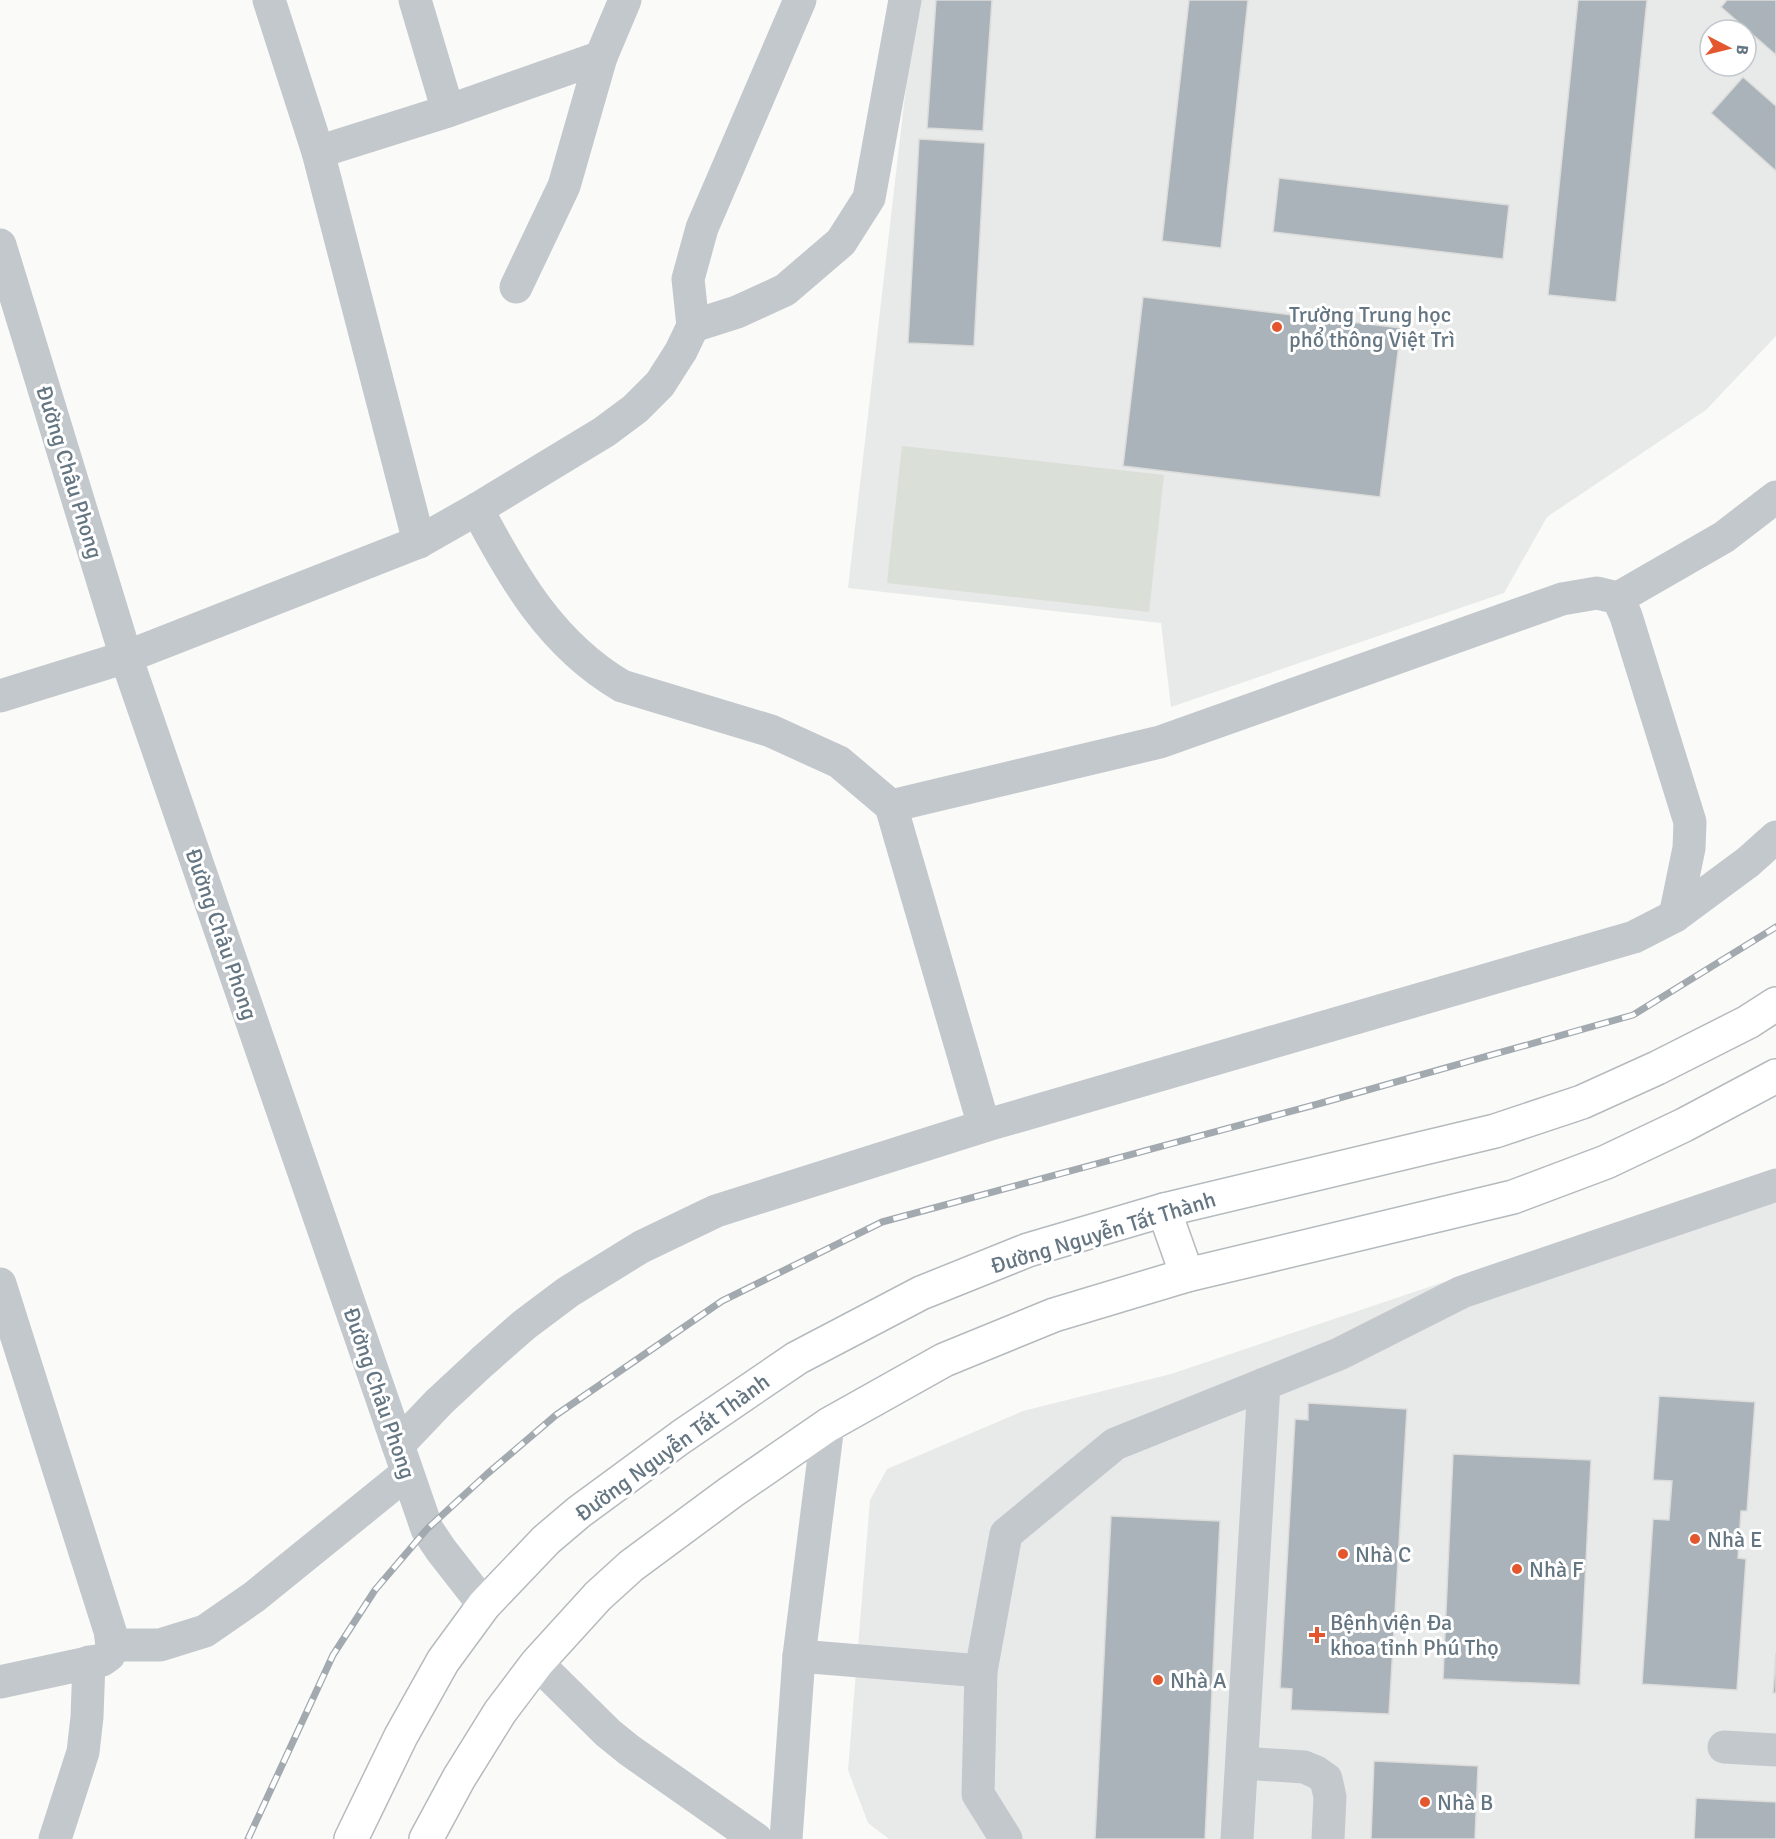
<svg xmlns="http://www.w3.org/2000/svg" width="1776" height="1839" font-family="Signika,sans-serif">
	<style>
		.built { fill: #e8e9e9; fill-rule: evenodd }
		.green { fill: #dadfd7 }
		.building { fill: #aab3b9; stroke: #dcdcda; stroke-width: 1.5 }
		.lines { fill: none; stroke-linecap: round; stroke-linejoin: round }
		.major-casing { stroke: #b5babe; stroke-width: 36 }
		.minor { stroke: #c3c8cc; stroke-width: 33 }
		.major { stroke: #fff; stroke-width: 33 }
		.rail-casing { stroke: #a2aab0; stroke-width: 7 }
		.rail { stroke: #fff; stroke-width: 4.5; stroke-dasharray: 14; stroke-linecap: butt }
		.poi-dot { fill: #e4572e; stroke: #fff; stroke-width: 2 }
		.labels { text-anchor: middle; stroke-width: 6; stroke-linejoin: round; paint-order: stroke }
		.poi-label { font-size: 22px; fill: #657683; stroke: #fff; text-anchor: start }
		.street-label { font-size: 22px; fill: #657683; stroke: #fff }
	</style>
	<rect width="100%" height="100%" fill="#fafaf8"/>
	<!-- built -->
	<g class="built">
		<path d="M 916,0 L 1776,0 L 1776,336 L 1706,410 L 1547,517 L 1504,593 L 1171,707 L 1161,623 L 848,588 ZM 1710,30 L 1746,30 L 1746,66 L 1710,66 Z"/>
		<polygon points="1776,1170 1776,1839 889,1839 868,1823 848,1770 870,1500 887,1469 1023,1411 1171,1374"/>
	</g>
	<!-- green -->
	<polygon class="green" points="902,446 1164,475 1149,612 887,583"/>
	<!-- building -->
	<g class="building">
		<polygon points="936,0 992,0 983,131 927,128"/>
		<polygon points="1189,0 1248,0 1221,248 1162,241"/>
		<polygon points="1578,0 1647,0 1616,302 1548,295"/>
		<polygon points="1727,0 1776,0 1776,55 1721,7"/>
		<polygon points="1743,77 1776,106 1776,171 1711,113"/>
		<polygon points="919,139 985,143 974,346 908,343"/>
		<polygon points="1279,178 1509,205 1503,259 1273,232"/>
		<polygon points="1143,297 1401,328 1380,497 1123,466"/>
		<polygon points="1659,1396 1755,1402 1747,1511 1741,1511 1738,1558 1746,1559 1737,1690 1642,1684 1653,1519 1669,1520 1672,1481 1653,1480"/>
		<polygon points="1308,1403 1407,1409 1389,1714 1291,1710 1292,1689 1280,1688 1295,1419 1308,1420"/>
		<polygon points="1453,1454 1591,1460 1580,1685 1443,1679"/>
		<polygon points="1111,1516 1220,1521 1205,1839 1095,1839"/>
		<polygon points="1776,1653 1776,1693 1773,1693"/>
		<polygon points="1374,1761 1478,1766 1475,1839 1371,1839"/>
		<polygon points="1696,1798 1776,1802 1776,1839 1694,1839"/>
	</g>
	<g class="lines">
		<!-- major casing -->
		<g class="major-casing">
			<g id="major">
				<polyline points="1164,1210 1187,1275"/>
				<polyline points="351,1839 401,1736 443,1661 484,1605 546,1540 579,1512 681,1437 797,1358 921,1293 1028,1250 1164,1210 1495,1131 1582,1102 1657,1068 1748,1022 1776,1004"/>
				<polyline points="426,1839 459,1778 500,1712 537,1663 598,1596 631,1566 731,1492 828,1425 944,1360 1054,1315 1187,1275 1513,1197 1606,1162 1684,1125 1776,1076"/>
			</g>
		</g>
		<!-- minor -->
		<g class="minor">
			<polyline points="269,0 318,152 419,542"/>
			<polyline points="415,0 448,111"/>
			<polyline points="318,152 448,111 601,57"/>
			<polyline points="0,245 126,657 427,1529 441,1550 484,1605"/>
			<polyline points="516,287 564,186 601,57 625,0"/>
			<polyline points="693,326 737,312 785,290 841,242 869,198 905,0"/>
			<path d="M 477,509 C 514,579 552,645 622,686 L 771,731 L 839,762 L 891,806 L 984,1126"/>
			<polyline points="1618,598 1724,537 1776,497"/>
			<polyline points="0,696 126,657 419,542 477,509 604,432 635,409 660,384 681,351 693,326 688,279 702,228 800,0"/>
			<polyline points="891,806 1160,742 1562,599 1597,593 1618,598 1626,616 1690,822 1689,848 1675,916"/>
			<polyline points="0,1284 110,1631 112,1645 109,1655 102,1660 0,1682"/>
			<polyline points="398,1445 439,1402 482,1362 524,1325 568,1292 641,1247 716,1211 984,1126 1634,937 1675,916 1748,862 1776,837"/>
			<polyline points="112,1645 160,1645 205,1631 254,1597 407,1473"/>
			<polyline points="799,1656 981,1671"/>
			<polyline points="537,1663 608,1733 629,1750 756,1839"/>
			<polyline points="1724,1747 1776,1750"/>
			<polyline points="1242,1763 1304,1767 1316,1772 1326,1779 1330,1797 1328,1839"/>
			<polyline points="55,1839 83,1752 87,1717 89,1662"/>
			<polyline points="786,1839 799,1656 828,1425"/>
			<polyline points="1006,1839 978,1794 981,1671 1006,1534 1115,1444 1339,1354 1462,1292 1776,1185"/>
			<polyline points="1237,1839 1264,1384"/>
		</g>
		<!-- major -->
		<use href="#major" class="major"/>
		<!-- rail casing -->
		<g class="rail-casing">
			<polyline id="rail" points="248,1839 333,1655 375,1590 427,1529 487,1474 556,1415 722,1301 882,1222 1318,1104 1633,1015 1776,927"/>
		</g>
		<!-- rail -->
		<use href="#rail" class="rail"/>
	</g>
	<!-- markers -->
	<g class="poi-dot">
		<circle cx="1277" cy="327" r="6"/>
		<circle cx="1695" cy="1539" r="6"/>
		<circle cx="1343" cy="1554" r="6"/>
		<circle cx="1517" cy="1569" r="6"/>
		<path d="M1314 1626h6v6h6v6h-6v6h-6v-6h-6v-6h6z"/>
		<circle cx="1158" cy="1680" r="6"/>
		<circle cx="1425" cy="1802" r="6"/>
	</g>
	<g class="labels">
		<!-- poi labels -->
		<g class="poi-label">
			<text x="1289" y="322">Trường Trung học<tspan x="1289" dy="25">phổ thông Việt Trì</tspan></text>
			<text x="1707" y="1547">Nhà E</text>
			<text x="1355" y="1562">Nhà C</text>
			<text x="1529" y="1577">Nhà F</text>
			<text x="1330" y="1630">Bệnh viện Đa<tspan x="1330" dy="25">khoa tỉnh Phú Thọ</tspan></text>
			<text x="1170" y="1688">Nhà A</text>
			<text x="1437" y="1810">Nhà B</text>
		</g>
		<!-- street labels -->
		<g class="street-label">
			<text transform="translate(70 472) rotate(73)" y="8">Đường Châu Phong</text>
			<text transform="translate(222 934) rotate(71)" y="8">Đường Châu Phong</text>
			<text transform="translate(1103 1232) rotate(-17)" y="8">Đường Nguyễn Tất Thành</text>
			<text transform="translate(380 1393) rotate(71)" y="8">Đường Châu Phong</text>
			<text transform="translate(672 1447) rotate(-36)" y="8">Đường Nguyễn Tất Thành</text>
		</g>
	</g>
	<!-- north arrow -->
	<g transform="translate(1728 48) rotate(97)"><circle r="28" fill="#ffffff" stroke="#c1c8cd" stroke-width="1.5"/>
	<path d="M0-4.5L10 22L0 15L-10 22Z" fill="#e4572e"/>
	<text y="-9" font-size="16" font-weight="bold" text-anchor="middle" fill="#657683">B</text>
	</g>
</svg>
